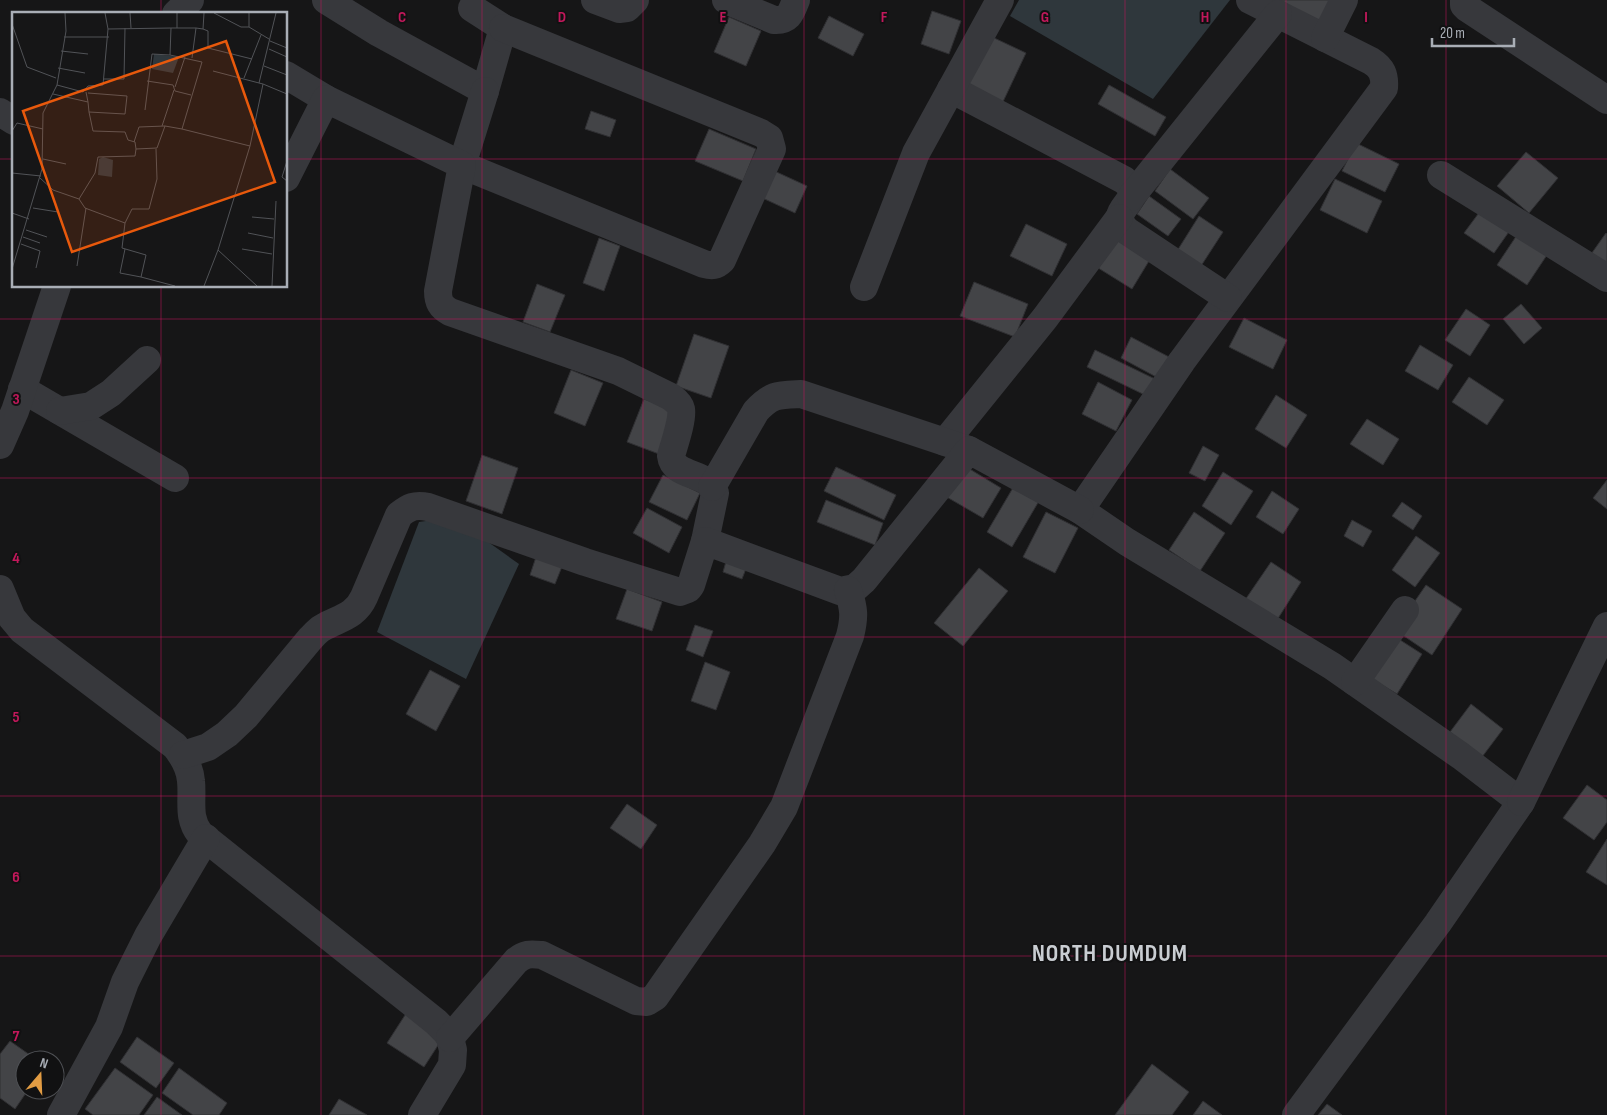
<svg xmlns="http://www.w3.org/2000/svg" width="1607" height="1115" font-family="'Sofia Sans Condensed',sans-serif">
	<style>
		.water { fill: #2f373c }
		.building { fill: #434447; stroke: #303033 }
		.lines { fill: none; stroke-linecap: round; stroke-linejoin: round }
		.minor { stroke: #37383c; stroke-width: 28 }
		.grid { fill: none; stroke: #c2185b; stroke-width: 1; stroke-opacity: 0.55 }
		.labels { text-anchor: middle; stroke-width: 4; stroke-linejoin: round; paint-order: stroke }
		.district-label { font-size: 24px; font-weight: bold; letter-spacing: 1px; fill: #c9cdd2; stroke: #111112 }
		.inset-road { fill: none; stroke: #515357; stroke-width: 1 }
		.view { fill: #e8590c; fill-opacity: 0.15; stroke: #e8590c; stroke-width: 2.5 }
		.inset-edge { fill: none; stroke: #a9aeb6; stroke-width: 2.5 }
		.grid-label { font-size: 16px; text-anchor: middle; font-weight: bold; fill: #c2185b; stroke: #111112; stroke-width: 4; stroke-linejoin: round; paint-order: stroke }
	</style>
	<rect width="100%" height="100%" fill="#161617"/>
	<!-- water -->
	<g class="water">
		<polygon points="1019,0 1230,0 1153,99 1010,16"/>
		<polygon points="453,517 519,564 466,679 377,632 419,522"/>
	</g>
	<!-- building -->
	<g class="building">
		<polygon points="1279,0 1334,0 1321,23"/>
		<polygon points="932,11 961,21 949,54 921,44"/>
		<polygon points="829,16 864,34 853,56 818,38"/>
		<polygon points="729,17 761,31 746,66 714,52"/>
		<polygon points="990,36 1026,53 1001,106 965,89"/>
		<polygon points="1109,85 1166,117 1155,136 1098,104"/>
		<polygon points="591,111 616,120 610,137 585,129"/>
		<polygon points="709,129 756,149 743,181 695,161"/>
		<polygon points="1356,143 1399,164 1385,192 1342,171"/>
		<polygon points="1526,152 1558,178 1529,213 1497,186"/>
		<polygon points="770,169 807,186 795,213 758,196"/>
		<polygon points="1170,169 1209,198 1193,219 1155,191"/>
		<polygon points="1335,179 1382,201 1367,233 1320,210"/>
		<polygon points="1149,196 1181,219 1168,236 1137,214"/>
		<polygon points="1484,206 1513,226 1494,253 1464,233"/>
		<polygon points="1199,216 1223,232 1201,266 1177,251"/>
		<polygon points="1026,224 1067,244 1052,276 1010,256"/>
		<polygon points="1519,232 1549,252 1527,285 1497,265"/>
		<polygon points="1606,233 1607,234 1607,269 1589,257"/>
		<polygon points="1114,234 1152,256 1132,289 1095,266"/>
		<polygon points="599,238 620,246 604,291 583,283"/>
		<polygon points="974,282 1028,304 1015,337 960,316"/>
		<polygon points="537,284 565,295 550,332 523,322"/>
		<polygon points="1521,304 1542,328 1524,344 1503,319"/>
		<polygon points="1466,309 1490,325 1470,356 1445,340"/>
		<polygon points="1244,318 1287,340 1273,369 1229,347"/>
		<polygon points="694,334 729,346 711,398 676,386"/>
		<polygon points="1131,337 1171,358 1160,379 1121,358"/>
		<polygon points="1420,345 1453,365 1438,390 1405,371"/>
		<polygon points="1095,350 1155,379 1147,396 1087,367"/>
		<polygon points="571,370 603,383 585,426 554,413"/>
		<polygon points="1469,377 1504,400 1487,425 1452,402"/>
		<polygon points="1098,382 1132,400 1116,431 1082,414"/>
		<polygon points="1276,395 1307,415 1286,448 1255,429"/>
		<polygon points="644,399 675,411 659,454 627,442"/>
		<polygon points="1367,419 1399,439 1383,465 1350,444"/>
		<polygon points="1203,446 1219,455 1205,481 1189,473"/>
		<polygon points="482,455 518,468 502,514 466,501"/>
		<polygon points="963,465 1001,488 983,518 945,496"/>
		<polygon points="836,467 896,495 884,520 824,491"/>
		<polygon points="1223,472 1253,491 1231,525 1202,506"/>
		<polygon points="663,475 700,493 687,520 649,502"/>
		<polygon points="1607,480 1607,509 1593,498"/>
		<polygon points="1014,486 1039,501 1012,547 987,532"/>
		<polygon points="1272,491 1299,509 1283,534 1256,517"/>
		<polygon points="826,500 883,523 875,545 817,522"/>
		<polygon points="1402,502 1422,516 1413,530 1392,516"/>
		<polygon points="647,508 682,527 669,553 633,533"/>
		<polygon points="1046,512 1078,528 1055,573 1023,557"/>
		<polygon points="1194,512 1225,533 1200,571 1169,550"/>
		<polygon points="1352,520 1372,531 1363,547 1344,536"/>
		<polygon points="1416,536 1440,553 1415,587 1392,570"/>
		<polygon points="537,554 563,564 555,584 530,575"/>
		<polygon points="727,558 747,566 742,579 723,572"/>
		<polygon points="1271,562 1301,582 1277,620 1245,600"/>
		<polygon points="979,568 1008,591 963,646 934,623"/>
		<polygon points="1426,585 1462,609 1432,655 1395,630"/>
		<polygon points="627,589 662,602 652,631 616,619"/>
		<polygon points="695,625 713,631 703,657 686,650"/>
		<polygon points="1397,638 1422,654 1397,694 1372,679"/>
		<polygon points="705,662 730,672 716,710 691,701"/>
		<polygon points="430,670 460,686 436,731 406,714"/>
		<polygon points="1471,704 1503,729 1482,757 1450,732"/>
		<polygon points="1587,785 1607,800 1607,822 1594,840 1563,818"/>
		<polygon points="627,804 657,825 641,849 610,828"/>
		<polygon points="1607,839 1607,885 1586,872"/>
		<polygon points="407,1012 444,1036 424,1067 387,1043"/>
		<polygon points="137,1037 174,1063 156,1088 120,1062"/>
		<polygon points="10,1041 37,1060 25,1060 25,1090 28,1090 15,1109 0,1098 0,1054"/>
		<polygon points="1152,1064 1189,1092 1172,1115 1115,1115"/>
		<polygon points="115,1068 153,1095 139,1115 93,1115 85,1109"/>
		<polygon points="179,1068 227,1103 219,1115 193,1115 162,1093"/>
		<polygon points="157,1097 182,1115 144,1115"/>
		<polygon points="339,1099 367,1115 329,1115"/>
		<polygon points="1203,1101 1222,1115 1193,1115"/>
		<polygon points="1327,1104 1342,1115 1318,1115"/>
	</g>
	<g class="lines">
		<!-- minor -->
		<g class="minor">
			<polyline points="326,0 379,33 485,91 503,28 472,8"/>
			<polyline points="595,0 619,9 627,8 635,0"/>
			<path d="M 726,0 L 774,20 C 789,21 791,13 796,0"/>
			<path d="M 1250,0 L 1371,61 C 1382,68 1385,75 1384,88 L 1182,361 L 1080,510 L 1127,542 L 1332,666 L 1461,756 L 1521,802 L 1438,923 L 1296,1115"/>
			<polyline points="1464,0 1464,5 1467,8 1607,100"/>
			<polyline points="176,14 190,0"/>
			<polyline points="1325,38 1344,0"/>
			<polyline points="286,75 326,99"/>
			<path d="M 951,89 L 1124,180 C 1150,202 1103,207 1127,231 L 1228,298"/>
			<path d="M 485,91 L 462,165 L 704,264 C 712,266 716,266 722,260 L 772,149 L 769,138 L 761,133 L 503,28"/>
			<polyline points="0,112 14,121"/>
			<polyline points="1441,175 1607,278"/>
			<path d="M 286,178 L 326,99 L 462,165 L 438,291 C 438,302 441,307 450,312 L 618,371 L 671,397 C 675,400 680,404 681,409 C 683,419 674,445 671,456 C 673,474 698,473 709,483 C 712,486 713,490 715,493 L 705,541"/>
			<polyline points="1131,197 1278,14"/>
			<polyline points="864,287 916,153 1000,0"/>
			<polyline points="22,389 175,478"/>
			<polyline points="60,411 91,406 111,393 147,360"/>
			<polyline points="945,442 1045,318 1119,218"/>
			<polyline points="0,445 15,411 57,286"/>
			<path d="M 712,487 L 756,411 C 772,394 778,395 801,394 L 969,450"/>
			<path d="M 0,589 L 12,618 L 22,630 L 175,746 C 183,756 190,767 191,781 C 193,800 187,818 200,834 L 406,998 L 436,1022 L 446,1032 L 450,1038 L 453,1050 L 452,1065 L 422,1115"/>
			<polyline points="1355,682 1405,610"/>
			<path d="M 183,755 L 208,747 L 227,734 L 246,716 L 310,639 C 314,635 317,631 322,628 C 339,618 355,617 364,597 L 399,515 C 409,507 415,504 428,507 L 585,562 L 680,592 L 688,589 L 691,585 L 705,541 L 840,591 L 855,588 L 864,580 L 969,450 L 1080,510"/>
			<polyline points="1521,802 1607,626"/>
			<path d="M 450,1038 L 516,961 C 525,953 531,954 542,955 L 636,1001 L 647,1002 L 655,997 L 762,844 L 784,807 L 850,636 C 855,616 854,609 848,590"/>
			<polyline points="61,1115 109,1027 125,982 148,936 206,838"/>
		</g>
	</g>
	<!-- grid -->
	<path class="grid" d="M 161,0 L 161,14M 321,0 L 321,1115M 482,0 L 482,1115M 643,0 L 643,1115M 804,0 L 804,1115M 964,0 L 964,1115M 1125,0 L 1125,1115M 1286,0 L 1286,1115M 1446,0 L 1446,1115M 0,159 L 14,159M 286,159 L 1607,159M 161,286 L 161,1115M 0,319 L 1607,319M 0,478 L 1607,478M 0,637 L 1607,637M 0,796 L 1607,796M 0,956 L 1607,956"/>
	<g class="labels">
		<!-- district labels -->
		<g class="district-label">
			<text x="1110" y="961">NORTH DUMDUM</text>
		</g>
	</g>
	<!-- overview -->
	<g transform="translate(12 12)">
		<rect width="275" height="275" fill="#161617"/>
		<path d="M 142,42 L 167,45 L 161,61 L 140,57 ZM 91,145 L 101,148 L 100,165 L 86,163 L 87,147 Z" fill="#2f373c"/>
		<path class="inset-road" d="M 93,1 L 96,17 L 159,16 L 158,43 L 190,50 L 170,117 L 238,134 L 206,238 L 245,274M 118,1 L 119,16M 202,1 L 229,15 L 237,15M 237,1 L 237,15 L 257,27M 0,12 L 15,55 L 44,66M 159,16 L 165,16 L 165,1M 165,16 L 184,16M 191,17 L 196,19 L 196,36 L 240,47M 52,25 L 97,25M 258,29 L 275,36M 257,37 L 275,45M 49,39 L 76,42M 180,46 L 184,16 L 191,17 L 192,1M 252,54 L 275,63M 46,56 L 73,61M 201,59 L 247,71M 232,66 L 249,23M 92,67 L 112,67 L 113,16M 135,69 L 161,73 L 163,79 L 179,83M 251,72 L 275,82M 45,73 L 71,80 L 76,74 L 91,73 L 96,17M 163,75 L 173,45M 76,81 L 115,84 L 113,102 L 77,100 L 76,90M 41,82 L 76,90 L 74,80M 133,98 L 140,42 L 158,43M 77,100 L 81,119 L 113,120 L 116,128 L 123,130 L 124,137M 150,114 L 162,78M 0,119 L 5,111 L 31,117M 122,130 L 127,115 L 153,114M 238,134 L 251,72 L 247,71 L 264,1M 31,147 L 54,152M 275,149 L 270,165 L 275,169M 0,161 L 29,164M 28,166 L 41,178 L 67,187 L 73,196 L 113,211 L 110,236 L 134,243 L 129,265 L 163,274M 67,187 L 83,161 L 86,145 L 123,144 L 124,137 L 145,136 L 153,114 L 170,117M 21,196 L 46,200M 0,201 L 17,207M 240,205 L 262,207M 113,211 L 120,197 L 137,197 L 145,167 L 144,137M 14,218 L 35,225M 236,221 L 261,226M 11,225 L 28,231M 9,232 L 28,239 L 24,256M 113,237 L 108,261 L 129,265M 230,237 L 260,242M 65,254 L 74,196M 0,257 L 30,157 L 31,101 L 45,73 L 54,19 L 53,1M 192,274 L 206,238M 260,274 L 264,189"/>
		<path class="view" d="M 214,29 L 263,170 L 60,240 L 11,99 Z"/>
		<rect width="275" height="275" class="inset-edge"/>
	</g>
	<g class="grid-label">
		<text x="402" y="22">C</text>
		<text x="562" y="22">D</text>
		<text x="723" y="22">E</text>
		<text x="884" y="22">F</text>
		<text x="1045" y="22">G</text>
		<text x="1205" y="22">H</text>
		<text x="1366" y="22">I</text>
		<text x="16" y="404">3</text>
		<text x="16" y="563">4</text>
		<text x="16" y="722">5</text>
		<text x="16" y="882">6</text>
		<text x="16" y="1041">7</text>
	</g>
	<!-- north arrow -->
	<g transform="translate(40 1075) rotate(19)"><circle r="24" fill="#111112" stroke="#4e5054"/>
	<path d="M0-4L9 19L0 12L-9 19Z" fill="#e29c43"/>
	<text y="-8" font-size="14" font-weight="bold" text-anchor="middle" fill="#a9aeb6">N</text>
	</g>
	<!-- scale -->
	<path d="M1432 38v8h82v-8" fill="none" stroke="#a9aeb6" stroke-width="2.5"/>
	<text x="1440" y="38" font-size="15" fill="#a9aeb6" stroke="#111112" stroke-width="4" paint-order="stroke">20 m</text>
</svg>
